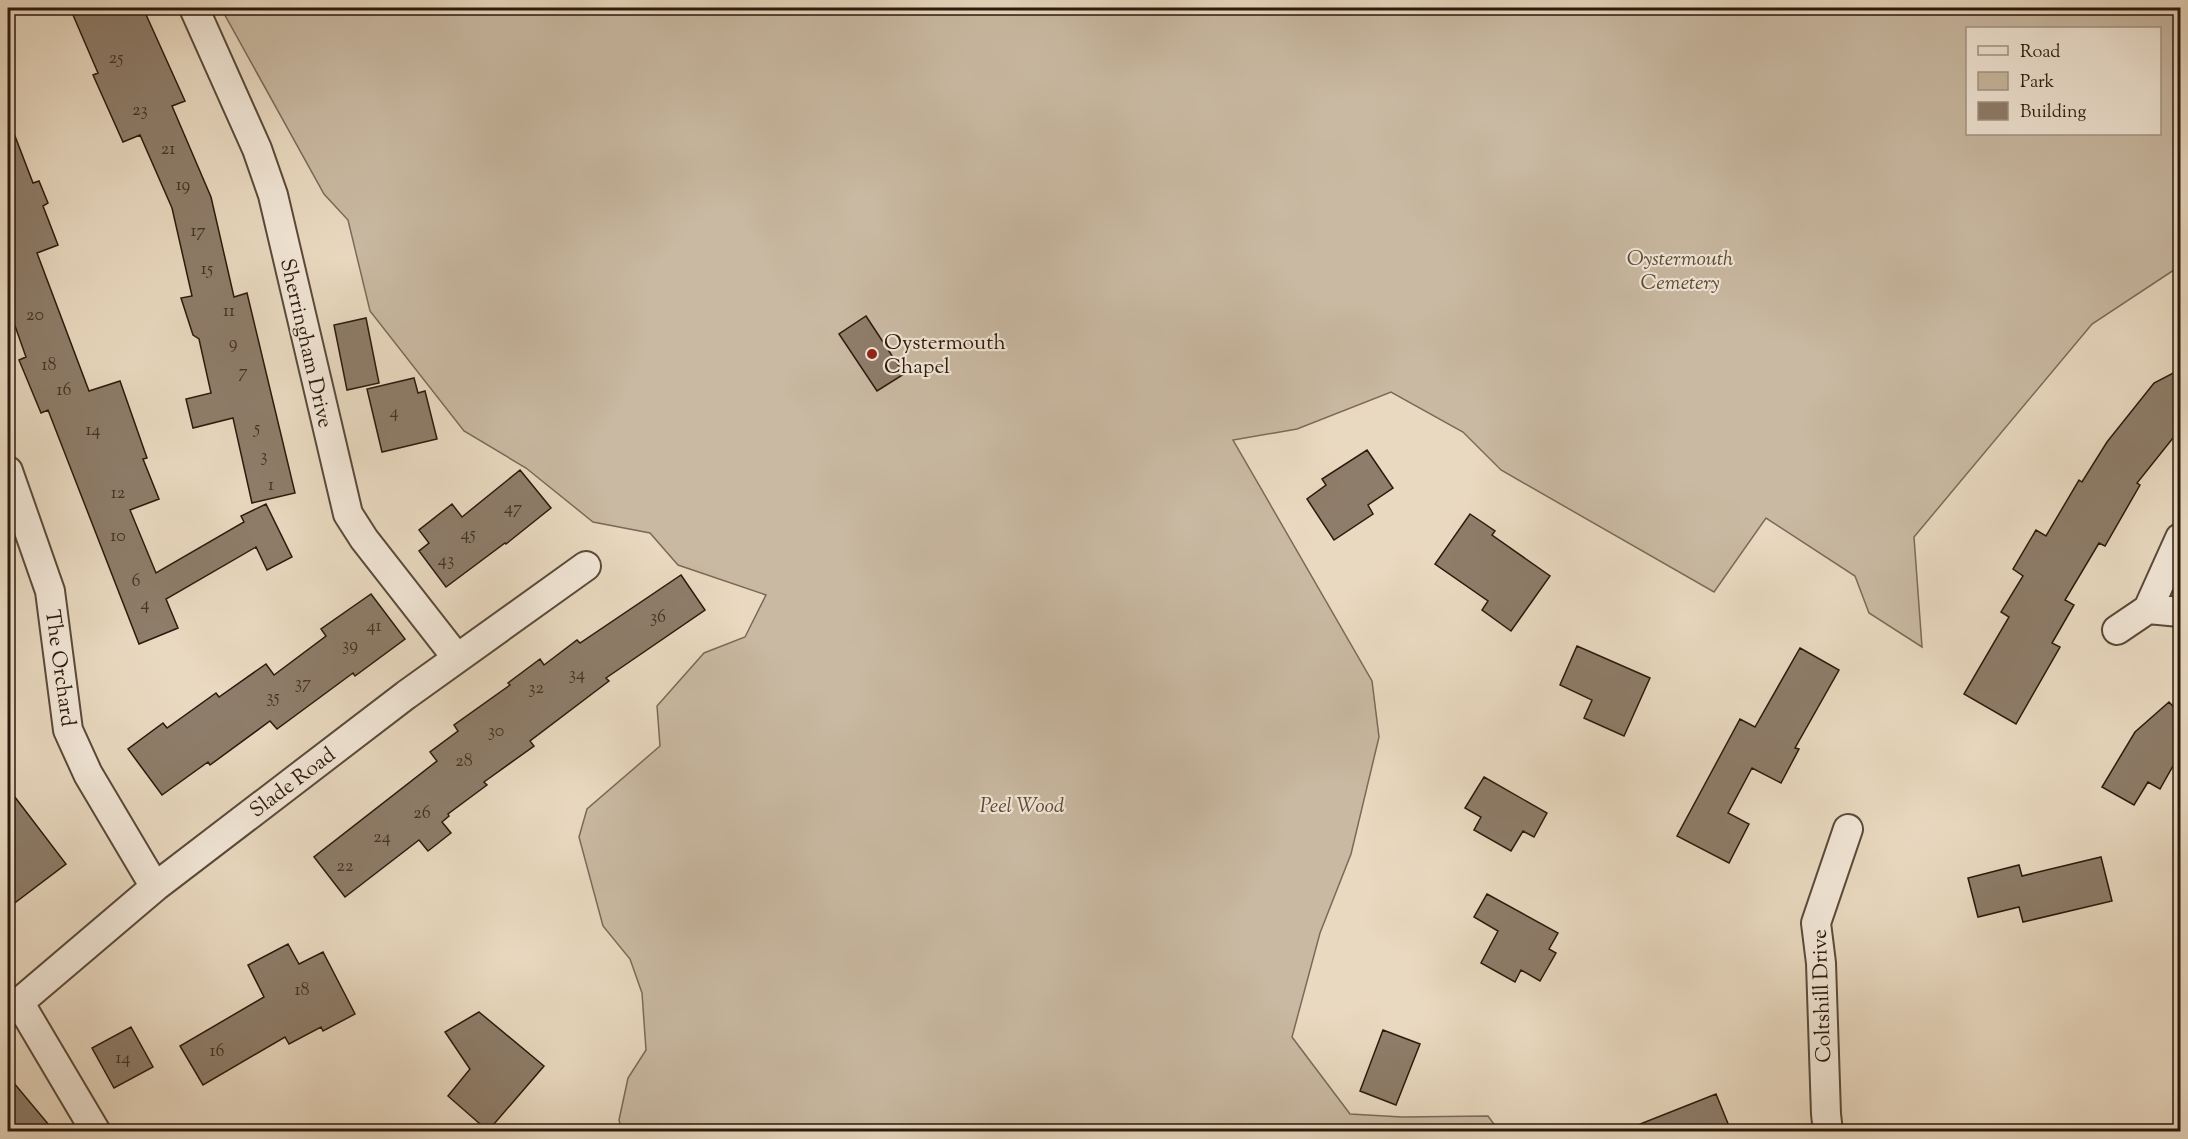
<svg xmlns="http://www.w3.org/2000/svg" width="2188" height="1139" font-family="'Sorts Mill Goudy',serif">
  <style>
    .green { fill: #c9b9a2; stroke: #7a6a58; stroke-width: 1.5; fill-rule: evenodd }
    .building { fill: #8e7d6a; stroke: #2b1a0d; stroke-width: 1.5 }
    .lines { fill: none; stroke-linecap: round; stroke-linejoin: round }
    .street-casing { stroke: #5a4a3a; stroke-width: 32 }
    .street { stroke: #f1e6d6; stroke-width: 28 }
    .poi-dot { fill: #8f2418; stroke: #f1e6d6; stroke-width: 2 }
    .labels { text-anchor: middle; stroke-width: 4.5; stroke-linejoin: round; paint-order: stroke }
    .number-label { font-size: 18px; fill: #443324 }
    .park-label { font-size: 21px; font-style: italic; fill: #5a4a3a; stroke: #f1e6d6 }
    .poi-label { font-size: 21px; fill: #2b1a0d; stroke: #f1e6d6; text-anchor: start }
    .street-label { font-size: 21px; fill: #2b1a0d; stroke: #f1e6d6 }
  </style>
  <rect width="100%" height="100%" fill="#e9d9c0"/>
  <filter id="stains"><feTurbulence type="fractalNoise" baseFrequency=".00333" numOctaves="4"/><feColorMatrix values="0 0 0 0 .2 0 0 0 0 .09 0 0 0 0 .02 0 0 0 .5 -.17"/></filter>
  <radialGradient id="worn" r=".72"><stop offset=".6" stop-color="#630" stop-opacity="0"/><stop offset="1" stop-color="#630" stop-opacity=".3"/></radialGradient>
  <path class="green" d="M 221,8 L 2180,8 L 2180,266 L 2092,324 L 1914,537 L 1922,647 L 1869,613 L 1855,576 L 1766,518 L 1714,592 L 1501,470 L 1463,432 L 1391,392 L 1297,429 L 1233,440 L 1372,681 L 1379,737 L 1351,854 L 1320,933 L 1292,1037 L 1350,1114 L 1402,1117 L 1488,1116 L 1499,1131 L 622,1131 L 619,1120 L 628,1078 L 646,1050 L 642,993 L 630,959 L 603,926 L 579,837 L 587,809 L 660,746 L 657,706 L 704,653 L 745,637 L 766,595 L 678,565 L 650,533 L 593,522 L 526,468 L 464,431 L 370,311 L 348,220 L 324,194 ZM 1968,28 L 2160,28 L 2160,134 L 1968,134 Z"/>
  <path class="building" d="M 70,8 L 143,8 L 185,101 L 172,106 L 211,197 L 234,297 L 247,293 L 295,493 L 252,503 L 233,418 L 193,428 L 186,399 L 211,393 L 199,339 L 193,335 L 181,298 L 192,296 L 172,208 L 140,135 L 123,142 L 93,75 L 98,73 Z
    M 8,123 L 10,123 L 33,183 L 39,181 L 48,203 L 43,206 L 58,245 L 37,253 L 89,391 L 120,381 L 147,458 L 143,459 L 159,499 L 130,510 L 156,573 L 244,522 L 241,516 L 266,504 L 292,557 L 267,570 L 256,547 L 166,599 L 178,628 L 139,644 L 48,410 L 41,413 L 19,360 L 26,357 L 8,306 Z
    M 866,316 L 904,374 L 877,391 L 839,334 Z
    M 366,318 L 379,383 L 347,390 L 334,325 Z
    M 2181,369 L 2181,428 L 2137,483 L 2140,485 L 2105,546 L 2099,543 L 2065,600 L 2074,605 L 2052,643 L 2060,647 L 2016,724 L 1964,694 L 2009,617 L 2001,612 L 2023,576 L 2013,569 L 2036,530 L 2046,536 L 2079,480 L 2082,482 L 2107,442 L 2154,383 Z
    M 414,378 L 418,393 L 425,391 L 437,439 L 382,452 L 367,389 Z
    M 1367,450 L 1393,488 L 1368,505 L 1373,514 L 1334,540 L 1307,499 L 1326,485 L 1322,479 Z
    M 520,470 L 551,508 L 506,544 L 505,543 L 446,587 L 419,551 L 429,543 L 419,530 L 452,504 L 462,517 Z
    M 1470,514 L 1495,531 L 1492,535 L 1550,576 L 1511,631 L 1482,610 L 1488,601 L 1435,564 Z
    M 681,575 L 705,610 L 606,678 L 609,681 L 530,741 L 534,746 L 484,782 L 487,785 L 448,814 L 449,816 L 442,822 L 451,833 L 428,851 L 419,840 L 345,897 L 314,857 L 437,761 L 430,752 L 458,731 L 454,725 L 510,685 L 508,683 L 540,659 L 544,665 L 577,640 L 580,643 Z
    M 371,594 L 405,639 L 355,676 L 353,673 L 277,729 L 270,721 L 210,765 L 208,762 L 162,795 L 128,749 L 163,723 L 167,728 L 216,693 L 219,697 L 266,664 L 274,675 L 326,636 L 321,629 Z
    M 1577,646 L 1650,678 L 1624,736 L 1584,718 L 1592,700 L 1560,685 Z
    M 1800,648 L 1839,670 L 1795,748 L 1799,749 L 1781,783 L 1752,768 L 1728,813 L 1749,824 L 1729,863 L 1677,836 L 1740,719 L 1755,727 Z
    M 2169,702 L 2181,715 L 2181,760 L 2173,766 L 2160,789 L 2148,782 L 2134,805 L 2102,787 L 2135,732 Z
    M 1484,777 L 1547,813 L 1534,837 L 1523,831 L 1511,851 L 1474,830 L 1481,817 L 1465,808 Z
    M 8,788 L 66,864 L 8,908 Z
    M 2101,857 L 2112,901 L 2023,922 L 2019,907 L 1978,917 L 1968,878 L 2019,865 L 2022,876 Z
    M 1487,894 L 1558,933 L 1549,949 L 1556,953 L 1540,981 L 1521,970 L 1515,982 L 1481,963 L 1498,931 L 1474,917 Z
    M 288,944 L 299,964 L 323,952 L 355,1014 L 323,1031 L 321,1027 L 289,1044 L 285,1037 L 203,1085 L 180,1046 L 264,997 L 248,965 Z
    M 479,1012 L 544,1066 L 488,1131 L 448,1096 L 470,1069 L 445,1032 Z
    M 131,1027 L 153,1067 L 114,1088 L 92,1048 Z
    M 1383,1030 L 1420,1044 L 1396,1105 L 1360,1091 Z
    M 8,1076 L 54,1131 L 8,1131 Z
    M 1716,1094 L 1731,1131 L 1625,1131 L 1625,1130 Z"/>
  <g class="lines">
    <defs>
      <path id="street" d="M 194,8 L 257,149 L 273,195 L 348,514 L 364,539 L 457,658
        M 8,471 L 50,591 L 68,730 L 88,774 L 155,887
        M 2148,609 L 2180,612
        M 2117,630 L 2148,609 L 2180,538
        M 19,1002 L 96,1132
        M 8,1012 L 155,887 L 406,695 L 586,566
        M 1828,1132 L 1826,1114 L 1821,963 L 1816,923 L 1848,829"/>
    </defs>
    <use href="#street" class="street-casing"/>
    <use href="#street" class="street"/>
  </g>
  <circle class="poi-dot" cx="872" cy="354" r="6"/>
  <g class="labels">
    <g class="number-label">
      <text x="116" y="63">25</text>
      <text x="140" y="115">23</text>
      <text x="168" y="154">21</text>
      <text x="183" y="190">19</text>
      <text x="198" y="236">17</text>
      <text x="207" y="274">15</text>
      <text x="229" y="316">11</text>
      <text x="35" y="320">20</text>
      <text x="233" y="348">9</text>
      <text x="49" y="370">18</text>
      <text x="243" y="377">7</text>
      <text x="64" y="395">16</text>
      <text x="394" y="417">4</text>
      <text x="257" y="433">5</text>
      <text x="93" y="435">14</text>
      <text x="264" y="461">3</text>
      <text x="271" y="490">1</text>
      <text x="118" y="498">12</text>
      <text x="513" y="513">47</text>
      <text x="468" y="539">45</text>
      <text x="118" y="541">10</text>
      <text x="446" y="565">43</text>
      <text x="136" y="586">6</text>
      <text x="145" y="609">4</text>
      <text x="658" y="622">36</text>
      <text x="374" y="631">41</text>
      <text x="350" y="650">39</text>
      <text x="577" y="679">34</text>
      <text x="303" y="688">37</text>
      <text x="536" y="693">32</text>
      <text x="273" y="702">35</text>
      <text x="496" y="736">30</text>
      <text x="464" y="766">28</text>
      <text x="422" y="818">26</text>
      <text x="382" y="842">24</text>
      <text x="345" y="871">22</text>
      <text x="302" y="995">18</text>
      <text x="217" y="1056">16</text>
      <text x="123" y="1063">14</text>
    </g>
    <g class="park-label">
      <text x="1680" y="265">Oystermouth<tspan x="1680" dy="24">Cemetery</tspan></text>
      <text x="1022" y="812">Peel Wood</text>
    </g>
    <g class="poi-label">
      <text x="884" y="349">Oystermouth<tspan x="884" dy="24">Chapel</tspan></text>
    </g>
    <g class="street-label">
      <text transform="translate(307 343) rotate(77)" y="7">Sherringham Drive</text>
      <text transform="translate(61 668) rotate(82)" y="7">The Orchard</text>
      <text transform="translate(292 782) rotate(-37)" y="7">Slade Road</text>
      <text transform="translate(1821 996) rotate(-92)" y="7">Coltshill Drive</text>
    </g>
  </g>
  <rect width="2188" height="1139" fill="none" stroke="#e9d9c0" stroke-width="30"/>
  <rect x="9" y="9" width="2170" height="1121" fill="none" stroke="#2b1a0d" stroke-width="3"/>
  <rect x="15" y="15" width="2158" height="1109" fill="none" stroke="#2b1a0d" stroke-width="1.5"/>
  <rect x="1966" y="27" width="195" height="108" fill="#f1e6d6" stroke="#a29486" stroke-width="1.5"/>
  <rect x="1978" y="46" width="30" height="9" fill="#f1e6d6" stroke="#a29486" stroke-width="1.5"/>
  <text x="2020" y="57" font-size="18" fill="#2b1a0d">Road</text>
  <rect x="1978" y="72" width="30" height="18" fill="#c9b9a2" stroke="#a29486" stroke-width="1.5"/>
  <text x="2020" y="87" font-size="18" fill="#2b1a0d">Park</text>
  <rect x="1978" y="102" width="30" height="18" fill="#8e7d6a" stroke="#a29486" stroke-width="1.5"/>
  <text x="2020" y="117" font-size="18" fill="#2b1a0d">Building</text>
  <rect width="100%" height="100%" filter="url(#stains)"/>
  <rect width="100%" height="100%" fill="url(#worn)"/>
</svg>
